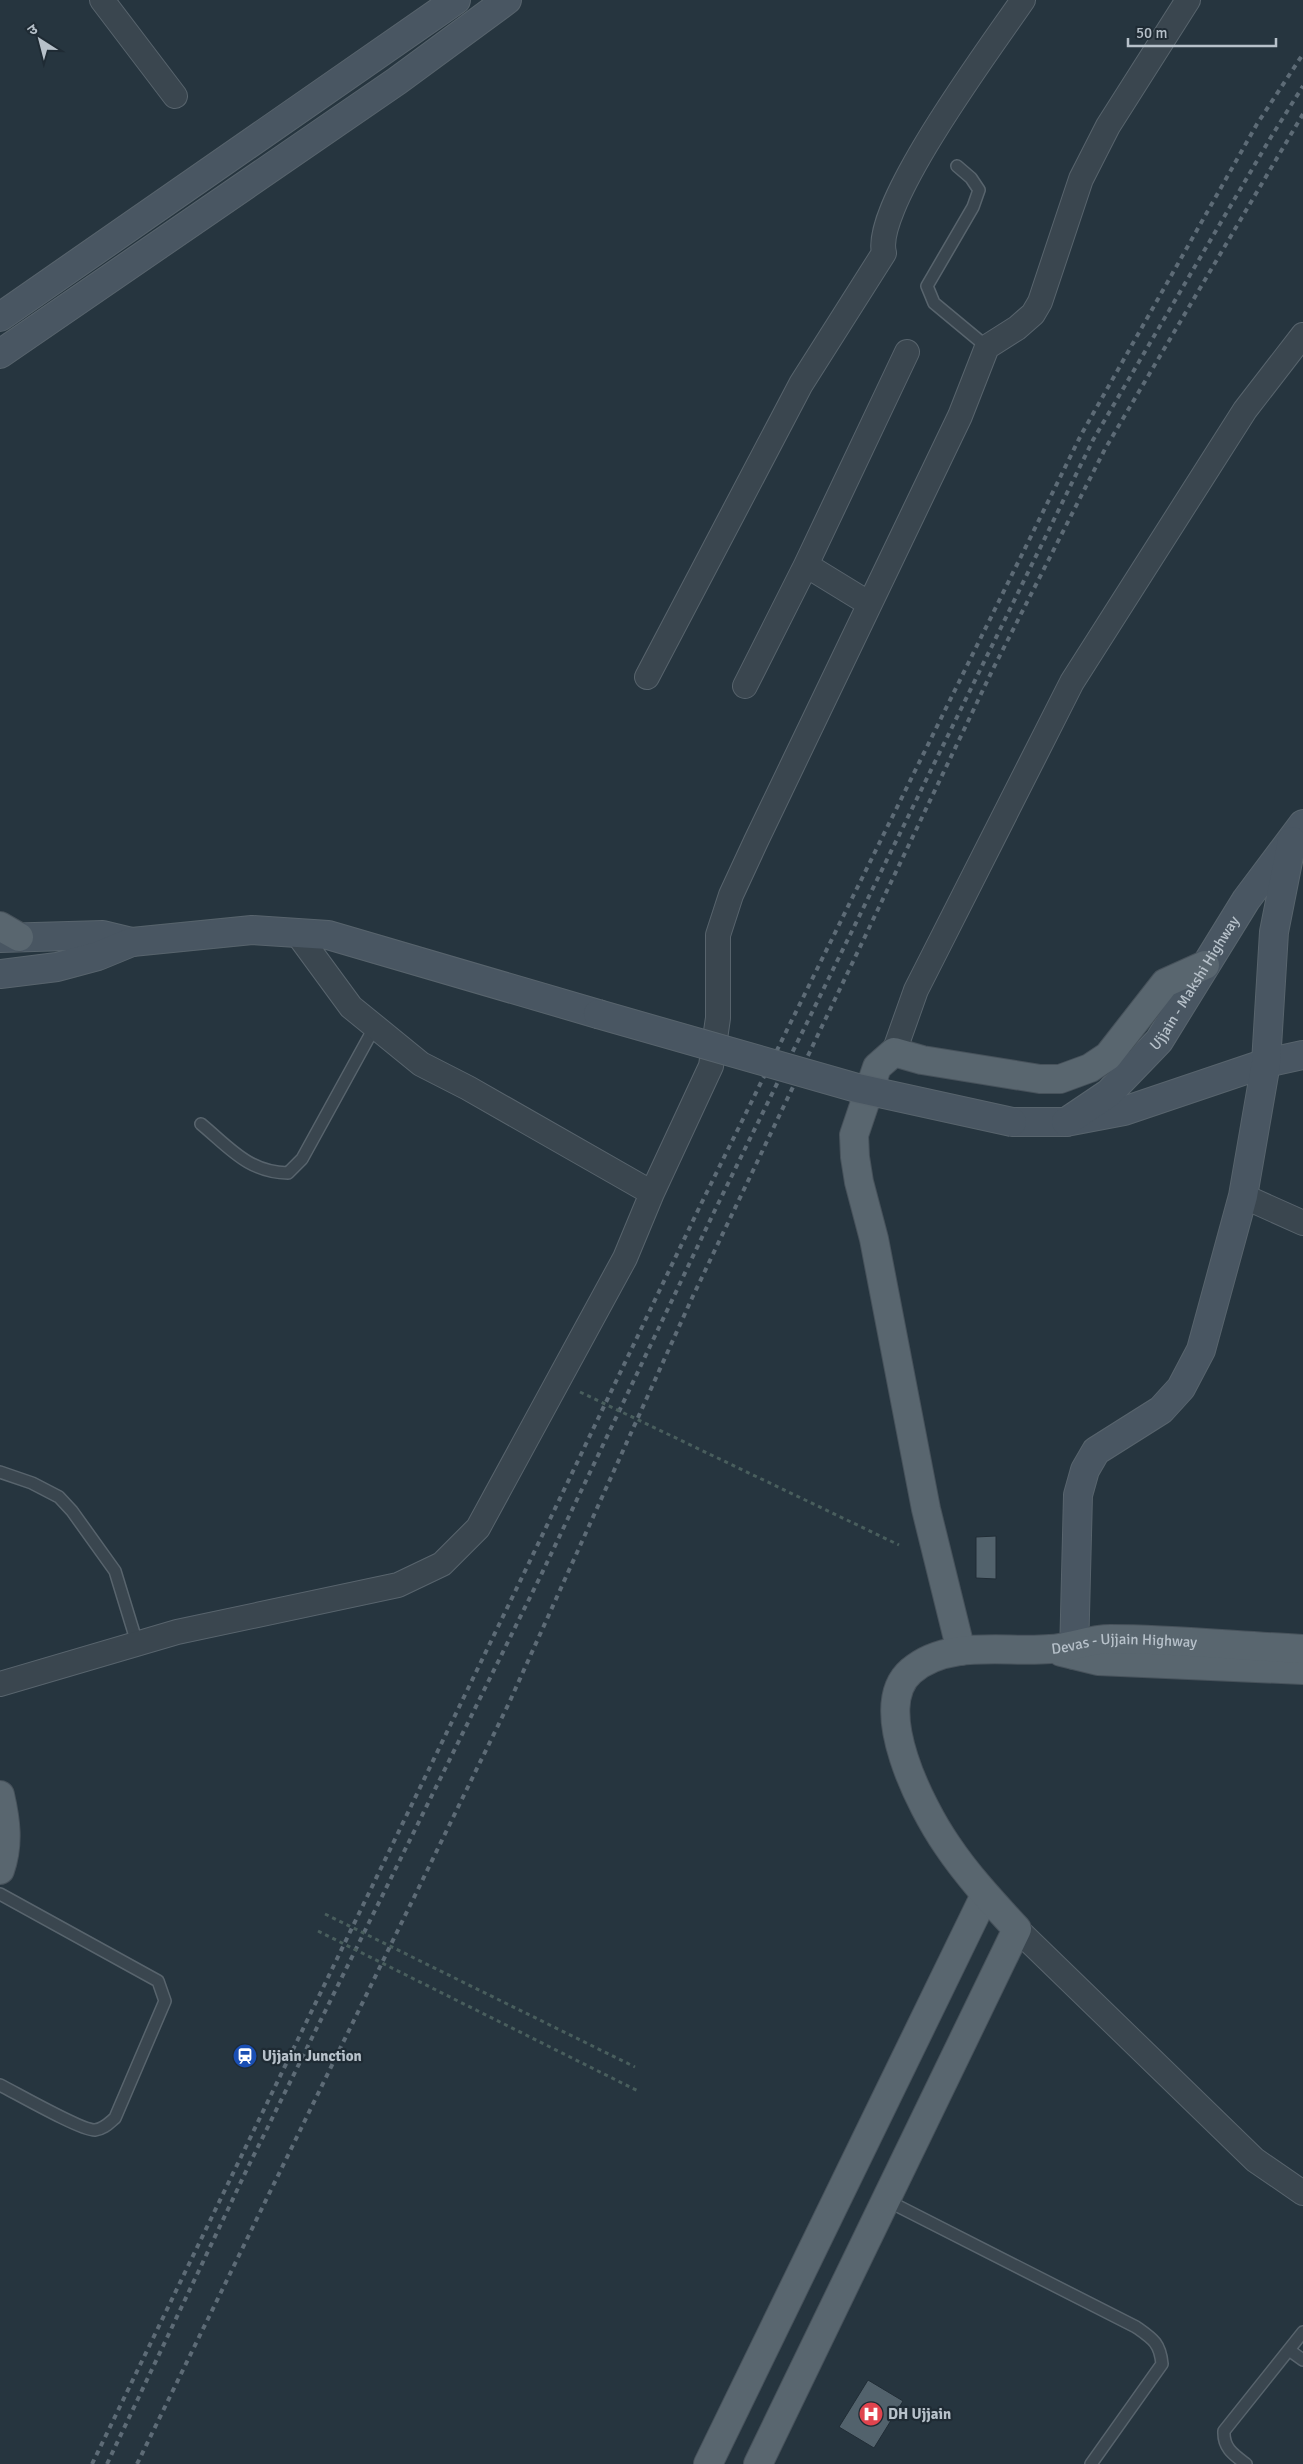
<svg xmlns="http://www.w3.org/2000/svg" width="1303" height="2464" font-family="Signika,'Noto Sans Devanagari',sans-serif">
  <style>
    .building { fill: #52626c; stroke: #212d36 }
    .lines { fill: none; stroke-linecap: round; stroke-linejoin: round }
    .lane-casing { stroke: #58646d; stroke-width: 14 }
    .street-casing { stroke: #58646d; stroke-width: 26 }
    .secondary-casing { stroke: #58646d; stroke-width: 30 }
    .primary-casing { stroke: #47525b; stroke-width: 30 }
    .lane { stroke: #3a464f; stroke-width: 11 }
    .street { stroke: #3a464f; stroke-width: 24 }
    .secondary { stroke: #495662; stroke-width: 28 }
    .primary { stroke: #59666f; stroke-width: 28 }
    .rail { stroke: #5d6b76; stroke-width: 4; stroke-dasharray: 5 5; stroke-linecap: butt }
    .secondary-bridge-casing { stroke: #58646d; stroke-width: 30; stroke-linecap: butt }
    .path-bridge { stroke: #495e5d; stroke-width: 3; stroke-dasharray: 4 4; stroke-linecap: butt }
    .secondary-bridge { stroke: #495662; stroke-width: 28 }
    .labels { text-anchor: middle; stroke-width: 4.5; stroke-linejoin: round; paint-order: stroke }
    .street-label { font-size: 15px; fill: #b7c1ca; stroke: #1f2b34 }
    .poi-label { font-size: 15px; font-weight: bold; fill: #b7c1ca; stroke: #1f2b34; text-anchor: start }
  </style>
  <rect width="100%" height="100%" fill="#26353f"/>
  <path class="building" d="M 996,1536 L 996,1579 L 976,1578 L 976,1537 Z
    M 868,2380 L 903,2401 L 874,2448 L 839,2427 Z"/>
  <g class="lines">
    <defs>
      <path id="lane" d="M 957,166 L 971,178 L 979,190 L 973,207 L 927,286 L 934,303 L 987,347
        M 201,1124 C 230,1148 248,1172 288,1173 L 302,1159 L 374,1028
        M 0,1472 L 32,1483 L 59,1497 L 72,1511 L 115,1571 L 137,1643
        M 0,1894 L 158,1981 L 165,2001 L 115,2118 C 109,2123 104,2129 95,2130 C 82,2131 16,2093 0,2085
        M 886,2200 L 1136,2327 C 1153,2339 1160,2343 1162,2364 L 1091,2464
        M 1289,2350 L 1303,2360
        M 1246,2464 C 1234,2455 1223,2448 1224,2431 L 1303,2332"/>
      <path id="street" d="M 102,0 L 175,96
        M 868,603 L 806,565 L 907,352
        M 647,677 L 801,384 L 884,253 C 872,206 993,44 1023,0
        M 745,686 L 806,565
        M 296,932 L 351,1007 L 421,1064 L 468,1088 L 652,1193
        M 894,1052 L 916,990 L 1072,682 L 1245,410 L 1303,335
        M 1243,1196 L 1303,1223
        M 0,1684 L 177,1632 L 398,1585 L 442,1564 L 478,1528 L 625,1258 L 652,1193 L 711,1066 L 718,1018 L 718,935 L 731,895 L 756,841 L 960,416 L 987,347 L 1017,328 L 1033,314 L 1040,302 L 1081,179 L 1108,126 L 1188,0
        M 1017,1929 L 1255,2160 L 1303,2193"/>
      <g id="secondary">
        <path d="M 0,317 L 456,0"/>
        <path d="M 0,354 L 397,81 L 507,0"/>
        <path d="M 0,938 L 103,935 L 132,942"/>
        <path d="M 0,974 L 57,967 L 98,956 L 132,942 L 252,930 L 328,935 L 598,1014"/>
        <path d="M 1012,1122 L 1066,1122 L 1124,1111 L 1266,1063 L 1303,1055"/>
        <path id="s1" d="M 1066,1122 L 1109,1093 L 1159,1041 L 1246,900 L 1303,824"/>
        <path d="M 1074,1655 L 1078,1495 L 1085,1470 L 1096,1451 L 1161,1410 L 1181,1388 L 1201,1350 L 1243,1196 L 1266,1063 L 1274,932 L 1292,841"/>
      </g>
      <g id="primary">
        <path d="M 0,926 L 19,937"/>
        <path d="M 961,1651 L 926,1509 L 874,1239 L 859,1182 L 855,1157 L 854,1135 L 877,1067 L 894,1052 L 922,1060 L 1040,1079 L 1060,1079 L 1090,1068 L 1108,1056 L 1165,983 L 1205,965"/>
        <path d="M 1061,1652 L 1098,1661 L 1303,1670"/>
        <path d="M 0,1795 C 6,1821 9,1844 0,1870"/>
        <path d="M 708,2464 L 985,1895"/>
        <path id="s2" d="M 758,2464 L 1017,1929 C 992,1902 967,1875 947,1845 C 922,1809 869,1707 911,1671 C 948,1639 1006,1653 1050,1649 C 1070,1648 1090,1639 1110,1639 C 1174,1639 1239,1646 1303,1649"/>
      </g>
    </defs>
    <use href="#lane" class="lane-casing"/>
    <use href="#street" class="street-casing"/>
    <use href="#secondary" class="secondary-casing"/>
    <use href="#primary" class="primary-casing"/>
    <use href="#lane" class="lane"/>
    <use href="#street" class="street"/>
    <use href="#secondary" class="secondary"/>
    <use href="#primary" class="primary"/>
    <path class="rail" d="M 92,2464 L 528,1565 L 700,1206 L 1081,435 L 1257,124 L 1303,54
      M 107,2464 L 249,2165 L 542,1573 L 714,1212 L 1093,440 L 1271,137 L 1303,86
      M 137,2464 L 509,1703 L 692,1298 L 993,669 L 1105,449 L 1303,114"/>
    <defs>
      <path id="secondary-bridge" d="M 598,1014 L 857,1088 L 1012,1122"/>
    </defs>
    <use href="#secondary-bridge" class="secondary-bridge-casing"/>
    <path class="path-bridge" d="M 580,1392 L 899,1545
      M 325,1914 L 635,2067
      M 318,1931 L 638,2091"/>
    <use href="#secondary-bridge" class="secondary-bridge"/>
  </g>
  <defs>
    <symbol id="station-disc" viewBox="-11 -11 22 22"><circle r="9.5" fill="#1a4fb4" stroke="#1f2b34"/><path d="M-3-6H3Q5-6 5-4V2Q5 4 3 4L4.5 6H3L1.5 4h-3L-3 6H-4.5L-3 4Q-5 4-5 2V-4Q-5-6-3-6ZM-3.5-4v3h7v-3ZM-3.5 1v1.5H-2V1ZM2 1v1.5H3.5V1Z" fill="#fff"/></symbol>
    <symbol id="hospital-disc" viewBox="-11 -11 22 22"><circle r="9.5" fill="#e0444e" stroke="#1f2b34"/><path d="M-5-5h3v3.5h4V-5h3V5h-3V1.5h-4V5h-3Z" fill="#fff"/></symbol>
  </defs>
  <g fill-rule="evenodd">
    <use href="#station-disc" x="231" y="2042" width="28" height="28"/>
    <use href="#hospital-disc" x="857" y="2400" width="28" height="28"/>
  </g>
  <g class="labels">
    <g class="street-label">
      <text dy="5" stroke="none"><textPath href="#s1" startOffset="192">Ujjain - Makshi Highway</textPath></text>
      <text dy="5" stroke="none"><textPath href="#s2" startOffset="1112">Devas - Ujjain Highway</textPath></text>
    </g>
    <g class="poi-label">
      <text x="262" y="2061">Ujjain Junction</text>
      <text x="888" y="2419">DH Ujjain</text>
    </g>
  </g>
  <g transform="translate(40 40) rotate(324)" stroke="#1f2b34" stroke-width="4" paint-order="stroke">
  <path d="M0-4L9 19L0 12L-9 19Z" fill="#b7c1ca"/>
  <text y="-8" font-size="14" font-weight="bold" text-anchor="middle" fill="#b7c1ca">उ</text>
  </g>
  <path d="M1128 38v8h148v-8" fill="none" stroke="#b7c1ca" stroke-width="2.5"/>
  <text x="1136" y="38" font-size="15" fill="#b7c1ca" stroke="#1f2b34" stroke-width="4" paint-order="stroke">50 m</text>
</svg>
